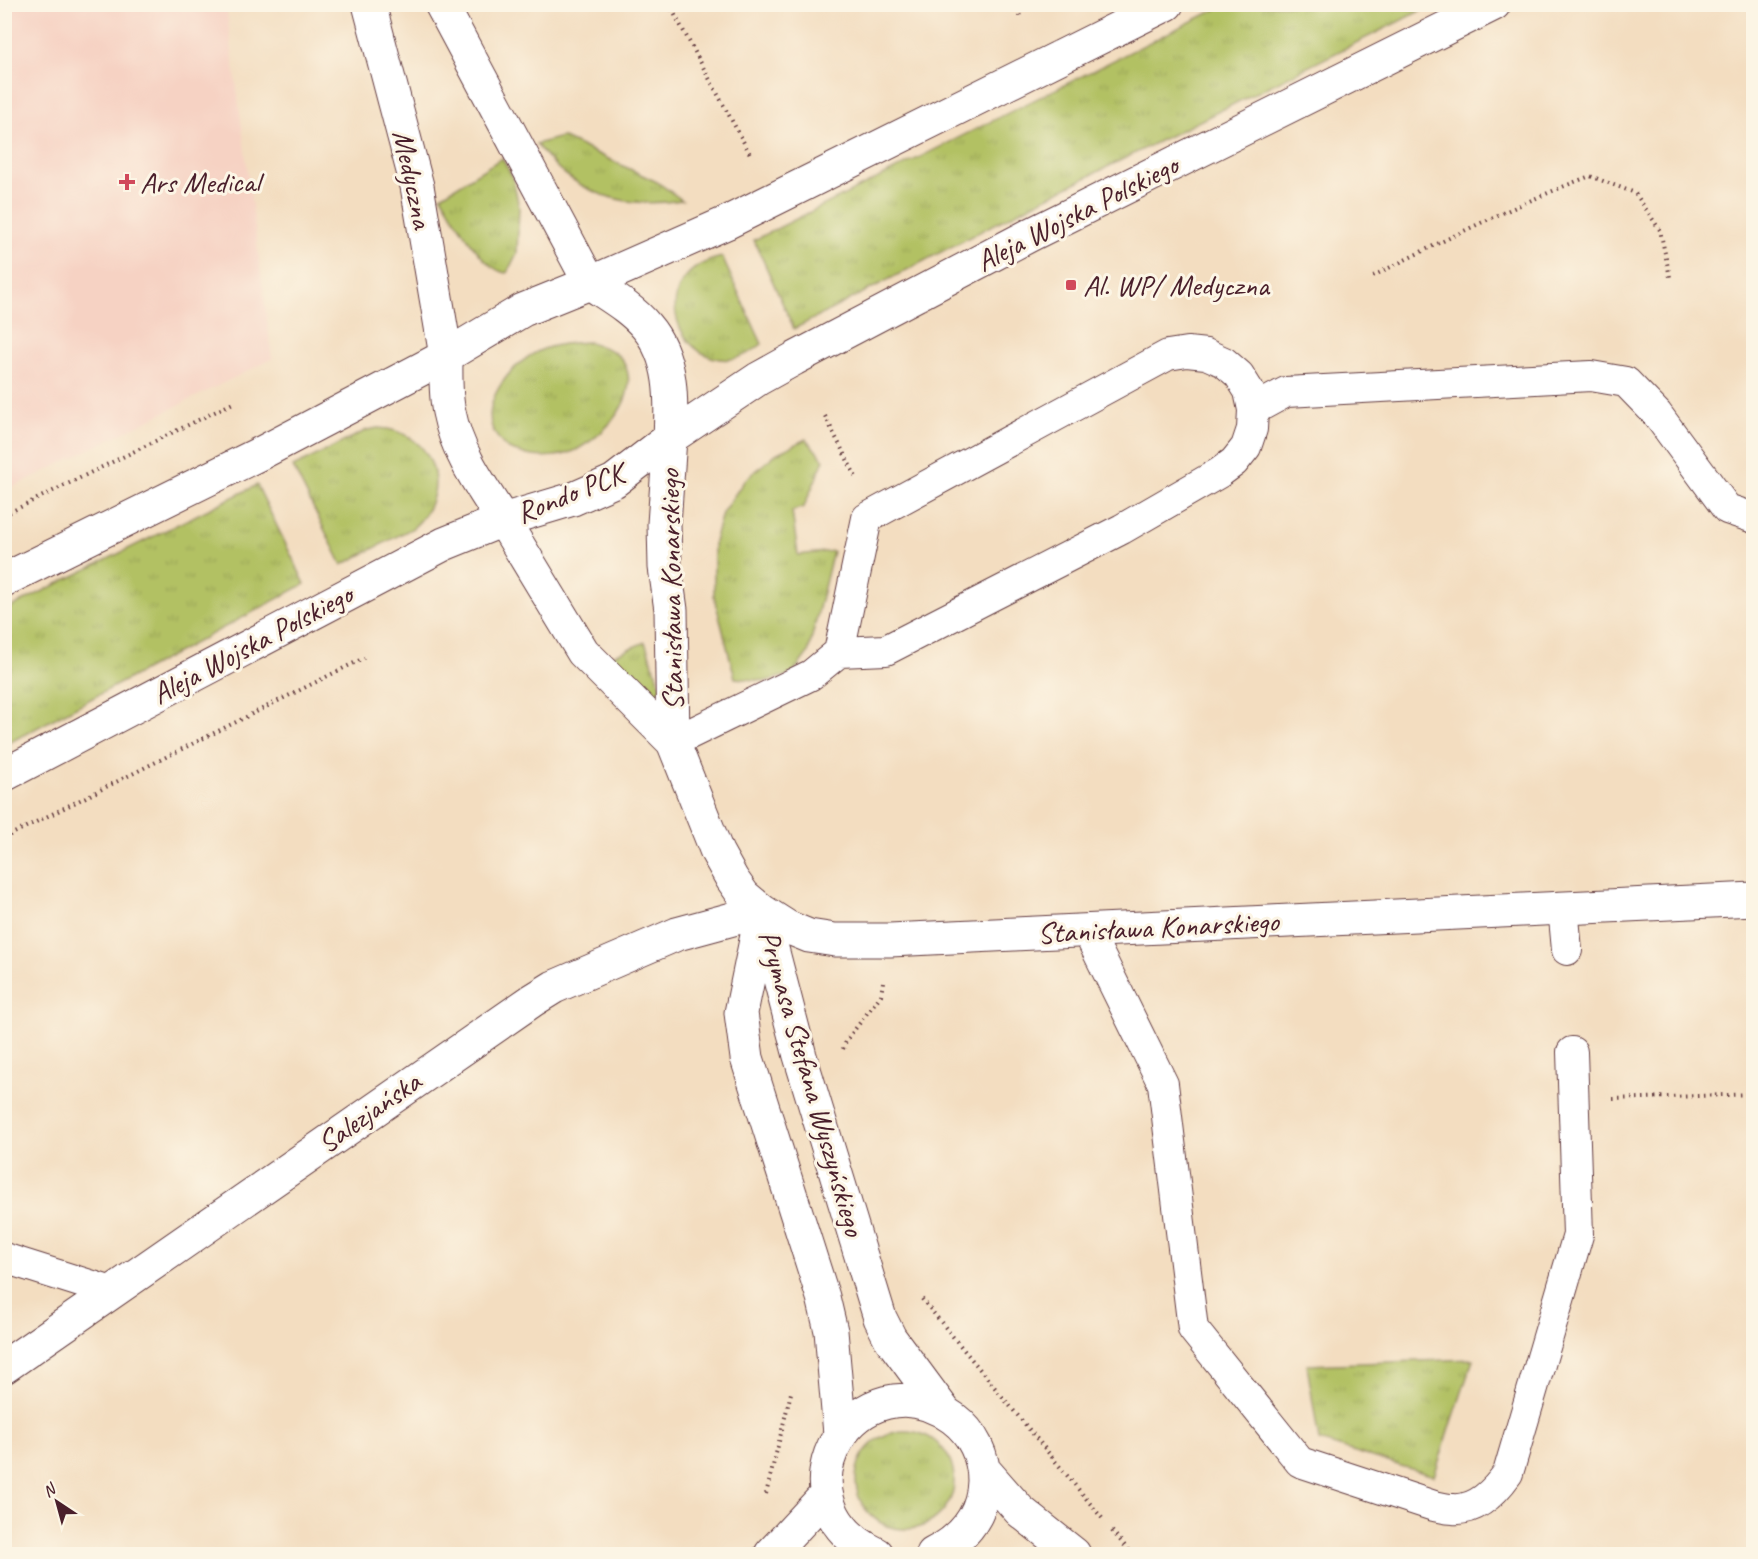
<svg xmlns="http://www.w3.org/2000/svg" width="1758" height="1559" font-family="Caveat,sans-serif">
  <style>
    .built { fill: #f6d2c3 }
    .grass { fill: url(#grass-tufts); stroke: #7e7048; stroke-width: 1.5 }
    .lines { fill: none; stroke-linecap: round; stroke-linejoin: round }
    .service-casing { stroke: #633c41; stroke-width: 32 }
    .minor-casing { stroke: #633c41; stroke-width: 35 }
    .secondary-casing { stroke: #633c41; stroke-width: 35 }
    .path { stroke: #633c41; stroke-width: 4; stroke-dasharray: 1.5 4.5; stroke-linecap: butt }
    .service { stroke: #fff; stroke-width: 30 }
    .minor { stroke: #fff; stroke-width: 33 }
    .secondary { stroke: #fff; stroke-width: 33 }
    .poi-dot { fill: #d1495b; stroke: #fcf5e5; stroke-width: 2 }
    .labels { text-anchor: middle; stroke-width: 6; stroke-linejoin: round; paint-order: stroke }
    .street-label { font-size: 30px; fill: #4a1f2b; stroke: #fcf5e5 }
    .poi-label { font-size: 30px; fill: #4a1f2b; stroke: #fcf5e5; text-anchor: start }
  </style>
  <defs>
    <pattern id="grass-tufts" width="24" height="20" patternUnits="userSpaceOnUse" patternTransform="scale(1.5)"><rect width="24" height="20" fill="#b2c164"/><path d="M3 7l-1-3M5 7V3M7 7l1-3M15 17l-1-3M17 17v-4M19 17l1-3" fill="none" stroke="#9ba557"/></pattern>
  </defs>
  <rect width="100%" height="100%" fill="#fcf5e5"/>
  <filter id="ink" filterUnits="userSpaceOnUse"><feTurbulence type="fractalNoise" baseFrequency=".0167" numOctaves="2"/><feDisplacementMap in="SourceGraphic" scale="12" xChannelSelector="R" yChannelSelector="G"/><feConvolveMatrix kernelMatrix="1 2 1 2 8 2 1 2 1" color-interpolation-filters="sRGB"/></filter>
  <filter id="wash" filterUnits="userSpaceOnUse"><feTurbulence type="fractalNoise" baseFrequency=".008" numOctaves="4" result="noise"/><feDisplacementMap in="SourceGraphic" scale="24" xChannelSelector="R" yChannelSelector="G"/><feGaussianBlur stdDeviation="1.35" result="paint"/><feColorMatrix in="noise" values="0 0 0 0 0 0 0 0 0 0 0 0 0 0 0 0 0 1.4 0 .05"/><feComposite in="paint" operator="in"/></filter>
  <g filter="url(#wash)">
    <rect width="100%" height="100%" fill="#f3ddc0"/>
    <path class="built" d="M 5,4 L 226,5 L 272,359 L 5,491 Z"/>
    <path class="grass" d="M 1224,5 L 1432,5 L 1035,203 L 794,329 L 754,240 Z
      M 562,137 L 657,182 L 682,200 C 622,210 572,192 536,144 Z
      M 502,158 L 513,178 L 519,207 L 517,253 L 507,273 C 483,272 453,215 441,196 Z
      M 722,257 L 762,344 C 694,402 628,278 722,257 Z
      M 588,342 C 600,346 616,350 623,361 C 643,396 605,434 578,449 C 564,457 539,459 524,454 C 519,452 512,451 507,448 C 503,446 501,441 498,438 C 474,408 510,364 539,351 C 554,344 571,343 588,342 Z
      M 378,428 C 433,430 455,491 413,528 L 342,565 L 293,467 L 367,430 Z
      M 806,439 L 824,460 L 804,507 L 792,511 L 798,555 L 833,551 L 808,653 L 792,674 L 766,681 L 735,678 L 714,596 L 714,542 L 722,513 L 745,480 L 776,454 Z
      M 257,485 L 305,584 L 5,745 L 5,610 Z
      M 645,642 L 663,693 L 661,711 L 609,657 Z
      M 1473,1359 L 1434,1476 L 1319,1441 L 1307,1365 Z
      M856 1480a49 49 0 1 1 98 0a49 49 0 1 1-98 0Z"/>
  </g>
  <g filter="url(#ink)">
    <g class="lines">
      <defs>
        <path id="service" d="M 1253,410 L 1286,392 L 1591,376 L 1626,382 L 1657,414 L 1727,509 L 1754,518
          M 673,742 L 811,675 L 839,652 L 886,650 L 1122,529 L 1219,473 L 1234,462 L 1246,447 L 1252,429 L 1253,410 L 1249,391 L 1239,375 L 1224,362 L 1206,354 L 1187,352 L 1168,355 L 867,518 L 839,652
          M 1563,907 L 1567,950
          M 1087,930 L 1163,1084 L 1193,1329 L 1300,1462 L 1434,1506 C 1440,1507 1447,1509 1453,1509 C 1477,1511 1496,1490 1508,1473 L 1578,1235 L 1572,1052
          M 4,1258 L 112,1292"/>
        <path id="minor" d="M 369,4 L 417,186 L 446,356
          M 441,4 L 590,283
          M 670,438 L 664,524 L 665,567 L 671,610 L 673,742 L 717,852 L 732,879 L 744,896 L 762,911 L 787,927 L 809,936 L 835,940 L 890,940 L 1754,899
          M 503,520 L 583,652 L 673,742
          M 762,911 L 741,1013 L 747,1058 L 823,1297 L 831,1331 L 840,1434
          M 764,918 L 800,1056 L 880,1318 L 890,1338 L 944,1411
          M 4,1367 L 533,1000 L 554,987 L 677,934 L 762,911
          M 984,1470 L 1020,1511 L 1074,1554
          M 771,1554 L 826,1495
          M 877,1554 C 763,1500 860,1349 953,1418 C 973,1433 984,1456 984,1481 C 983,1516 963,1539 933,1554"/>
        <path id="secondary" d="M 590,283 C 609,296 631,308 646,326 C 673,357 672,400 670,438
          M 446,356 C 446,374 445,395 449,412 C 457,453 481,486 503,520
          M 4,580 L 263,452 L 446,356 L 523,310 L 590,283 L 726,223 L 1167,4
          M 4,775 L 444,544 L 503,520 L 573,499 L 614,481 L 670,438 L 758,379 L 794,359 L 1030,235 L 1494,4"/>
      </defs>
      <use href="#service" class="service-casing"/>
      <use href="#minor" class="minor-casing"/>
      <use href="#secondary" class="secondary-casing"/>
      <path class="path" d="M 669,4 L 750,154
        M 1014,4 L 1020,16
        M 1373,276 C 1444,240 1515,205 1590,176 L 1635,193 L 1660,230 L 1670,277
        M 825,416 L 856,477
        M 4,515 L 235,402
        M 4,838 L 364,658
        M 843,1049 L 846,1041 L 881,995 L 883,982
        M 1613,1099 L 1754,1094
        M 922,1299 L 1102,1518
        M 766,1494 L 791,1393
        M 1112,1531 L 1132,1554"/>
      <use href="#service" class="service"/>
      <use href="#minor" class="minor"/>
      <use href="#secondary" class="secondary"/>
    </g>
  </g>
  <g class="poi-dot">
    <path d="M124 173h6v6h6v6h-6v6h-6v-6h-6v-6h6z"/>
    <rect x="1065" y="279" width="12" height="12" rx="3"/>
  </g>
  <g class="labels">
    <g class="street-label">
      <text transform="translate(413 179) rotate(78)" y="10">Medyczna</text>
      <text transform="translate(1077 213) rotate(-27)" y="10">Aleja Wojska Polskiego</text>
      <text transform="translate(570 493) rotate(-22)" y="10">Rondo PCK</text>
      <text transform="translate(671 590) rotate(-91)" y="10">Stanisława Konarskiego</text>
      <text transform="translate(252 644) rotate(-28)" y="10">Aleja Wojska Polskiego</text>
      <text transform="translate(1158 927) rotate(-3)" y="10">Stanisława Konarskiego</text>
      <text transform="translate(812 1083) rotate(74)" y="10">Prymasa Stefana Wyszyńskiego</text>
      <text transform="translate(369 1112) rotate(-35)" y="10">Salezjańska</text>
    </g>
    <g class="poi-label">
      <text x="140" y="192">Ars Medical</text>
      <text x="1083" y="295">Al. WP/ Medyczna</text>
    </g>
  </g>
  <rect width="1758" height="1559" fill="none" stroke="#fcf5e5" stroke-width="24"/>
  <g transform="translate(57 1502) rotate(324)" stroke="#fcf5e5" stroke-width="4.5" paint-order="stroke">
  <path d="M0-4.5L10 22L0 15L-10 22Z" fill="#4a1f2b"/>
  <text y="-9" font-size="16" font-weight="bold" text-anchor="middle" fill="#4a1f2b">N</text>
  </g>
</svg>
